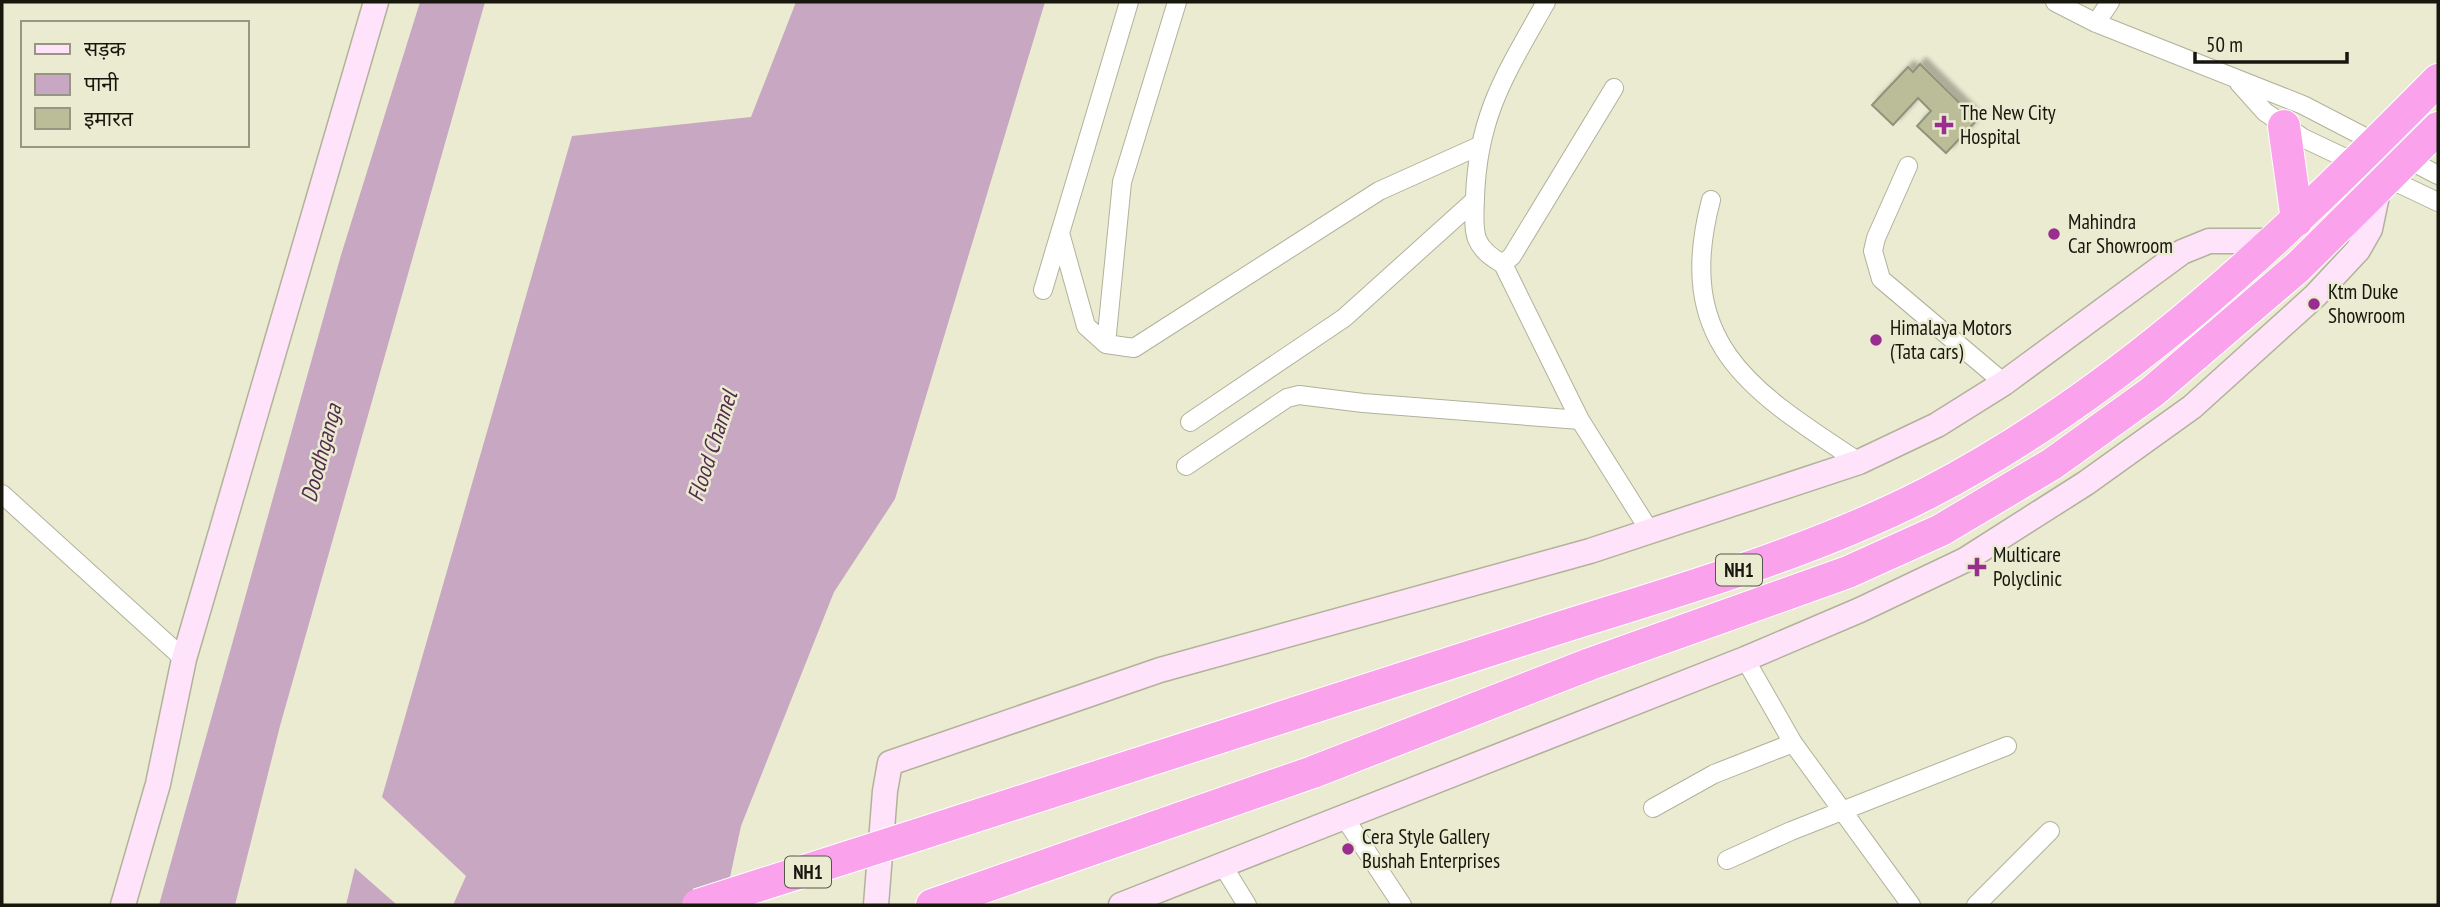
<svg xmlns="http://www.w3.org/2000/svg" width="2440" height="907" font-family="'PT Sans Narrow','Noto Sans Devanagari',sans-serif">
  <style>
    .water { fill: #c7a7c1 }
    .building { fill: #babd98; stroke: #91927a; stroke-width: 2; filter: url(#shadow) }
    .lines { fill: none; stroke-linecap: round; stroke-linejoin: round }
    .street-casing { stroke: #b1b29a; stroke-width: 20 }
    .secondary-casing { stroke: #b1b29a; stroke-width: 27 }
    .highway-casing { stroke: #fff; stroke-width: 34 }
    .street { stroke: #fff; stroke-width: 18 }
    .secondary { stroke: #fee3fa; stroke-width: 24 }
    .highway { stroke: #fba2ed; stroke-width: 32 }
    .highway-bridge-casing { stroke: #fff; stroke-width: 34; stroke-linecap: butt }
    .highway-bridge { stroke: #fba2ed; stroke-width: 32 }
    .poi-dot { fill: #9a2e8e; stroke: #eaebd1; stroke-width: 2.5 }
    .labels { text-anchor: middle; stroke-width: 5; stroke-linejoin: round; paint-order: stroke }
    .shield { fill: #eaebd1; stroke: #565748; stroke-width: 2 }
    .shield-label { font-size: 19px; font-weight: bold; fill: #17170e }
    .poi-label { font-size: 21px; fill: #17170e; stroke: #eaebd1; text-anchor: start }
    .water-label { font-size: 23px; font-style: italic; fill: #542a4e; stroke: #eaebd1 }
  </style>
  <defs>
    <filter id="shadow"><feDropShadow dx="6" dy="-6" stdDeviation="2" flood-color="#0004"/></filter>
  </defs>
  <rect width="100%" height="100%" fill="#eaebd1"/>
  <path class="water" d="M 420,2 L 485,2 L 280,726 L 235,905 L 159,905 L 341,255 Z
    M 796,2 L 1045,2 L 895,499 L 834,592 L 741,826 L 724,905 L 453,905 L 466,876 L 382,797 L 572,136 L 751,117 Z
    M 355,868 L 397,905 L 346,905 Z"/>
  <path class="building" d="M 1920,64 L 1977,120 L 1946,153 L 1917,126 L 1931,111 L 1918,98 L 1893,125 L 1872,105 L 1908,67 L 1913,72 Z"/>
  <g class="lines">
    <defs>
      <path id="street" d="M 1546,2 C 1507,72 1478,113 1475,197 C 1474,231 1470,246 1503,264 L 1512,256 L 1614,88
        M 2055,2 L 2096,23 L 2303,105 L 2438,175
        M 2096,23 L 2110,2
        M 2239,83 L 2265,112 L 2303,138 L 2438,202
        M 1908,166 L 1876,238 L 1873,251 L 1881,279 L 2004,383
        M 1711,200 C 1673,344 1751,391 1859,462
        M 1060,233 L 1086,326 L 1106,344 L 1134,348 L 1379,191 L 1479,146
        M 1503,264 L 1580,420 L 1651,533
        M 1043,290 L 1129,2
        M 1106,344 L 1122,182 L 1177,2
        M 1190,422 L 1344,318 L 1475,200
        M 1186,466 L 1287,398 L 1299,395 L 1363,403 L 1580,420
        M 2,494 L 184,659
        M 1745,659 L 1793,743 L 1911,905
        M 1653,808 L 1714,774 L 1793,743
        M 1344,817 L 1402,905
        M 1727,860 L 1791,831 L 2007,746
        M 1223,866 L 1247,905
        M 1976,905 L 2050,831"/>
      <path id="secondary" d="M 123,905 L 158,784 L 184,659 L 376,2
        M 876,905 L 885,791 L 890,763 L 1160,670 L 1590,551 L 1859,462 L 1937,425 L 2004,383 L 2182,252 L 2209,241 L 2276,241
        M 1121,905 L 1745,659 L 1860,610 L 1965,560 L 2086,483 L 2192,407 L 2315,296 L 2358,250 L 2370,229 L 2379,186"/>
      <path id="highway" d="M 2284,126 L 2297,220
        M 917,835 C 1123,768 1330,702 1537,635 C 1668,593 1805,556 1928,493 C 2125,391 2284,236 2438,80
        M 932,905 L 1313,772 L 1590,664 L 1848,572 L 1941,530 L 2052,464 L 2152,392 L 2298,267 L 2438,128"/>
    </defs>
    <use href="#street" class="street-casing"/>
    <use href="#secondary" class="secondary-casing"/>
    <use href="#highway" class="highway-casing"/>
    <use href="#street" class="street"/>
    <use href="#secondary" class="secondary"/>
    <use href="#highway" class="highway"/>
    <defs>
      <path id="highway-bridge" d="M 698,905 L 917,835"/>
    </defs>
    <use href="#highway-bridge" class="highway-bridge-casing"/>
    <use href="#highway-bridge" class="highway-bridge"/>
  </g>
  <g class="poi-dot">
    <path d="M1940.5 114.5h7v7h7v7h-7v7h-7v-7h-7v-7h7z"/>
    <circle cx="2054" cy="234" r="7"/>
    <circle cx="2314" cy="304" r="7"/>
    <circle cx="1876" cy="340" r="7"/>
    <path d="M1973.5 556.5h7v7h7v7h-7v7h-7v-7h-7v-7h7z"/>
    <circle cx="1348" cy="849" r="7"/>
  </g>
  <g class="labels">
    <g class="shield">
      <rect x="1716" y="554.5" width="46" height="31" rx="5"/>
      <rect x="785" y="856.5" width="46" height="31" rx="5"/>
    </g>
    <g class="shield-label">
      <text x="1739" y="577">NH1</text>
      <text x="808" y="879">NH1</text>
    </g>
    <g class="poi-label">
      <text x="1960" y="120">The New City<tspan x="1960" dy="24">Hospital</tspan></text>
      <text x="2068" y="229">Mahindra<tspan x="2068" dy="24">Car Showroom</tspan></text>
      <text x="2328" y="299">Ktm Duke<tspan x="2328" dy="24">Showroom</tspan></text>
      <text x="1890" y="335">Himalaya Motors<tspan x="1890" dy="24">(Tata cars)</tspan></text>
      <text x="1993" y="562">Multicare<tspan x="1993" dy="24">Polyclinic</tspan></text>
      <text x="1362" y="844">Cera Style Gallery<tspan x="1362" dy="24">Bushah Enterprises</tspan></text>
    </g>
    <g class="water-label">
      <text transform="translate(712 446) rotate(-72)" y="8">Flood Channel</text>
      <text transform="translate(321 453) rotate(-75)" y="8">Doodhganga</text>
    </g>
  </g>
  <rect width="2440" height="907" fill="none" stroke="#17170e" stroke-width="7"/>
  <rect x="21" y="21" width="228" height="126" fill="#eaebd1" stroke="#969683" stroke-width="2"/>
  <rect x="35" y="44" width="35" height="10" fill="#fee3fa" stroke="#969683" stroke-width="2"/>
  <text x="84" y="56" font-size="21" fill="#17170e">सड़क</text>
  <rect x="35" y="74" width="35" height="21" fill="#c7a7c1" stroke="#969683" stroke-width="2"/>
  <text x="84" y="91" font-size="21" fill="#17170e">पानी</text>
  <rect x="35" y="108" width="35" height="21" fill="#babd98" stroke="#969683" stroke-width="2"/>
  <text x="84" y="126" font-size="21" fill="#17170e">इमारत</text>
  <path d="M2195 52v10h152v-10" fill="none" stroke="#17170e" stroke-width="3.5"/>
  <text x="2206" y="52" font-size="21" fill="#17170e" stroke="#eaebd1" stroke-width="5" paint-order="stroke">50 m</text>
</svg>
